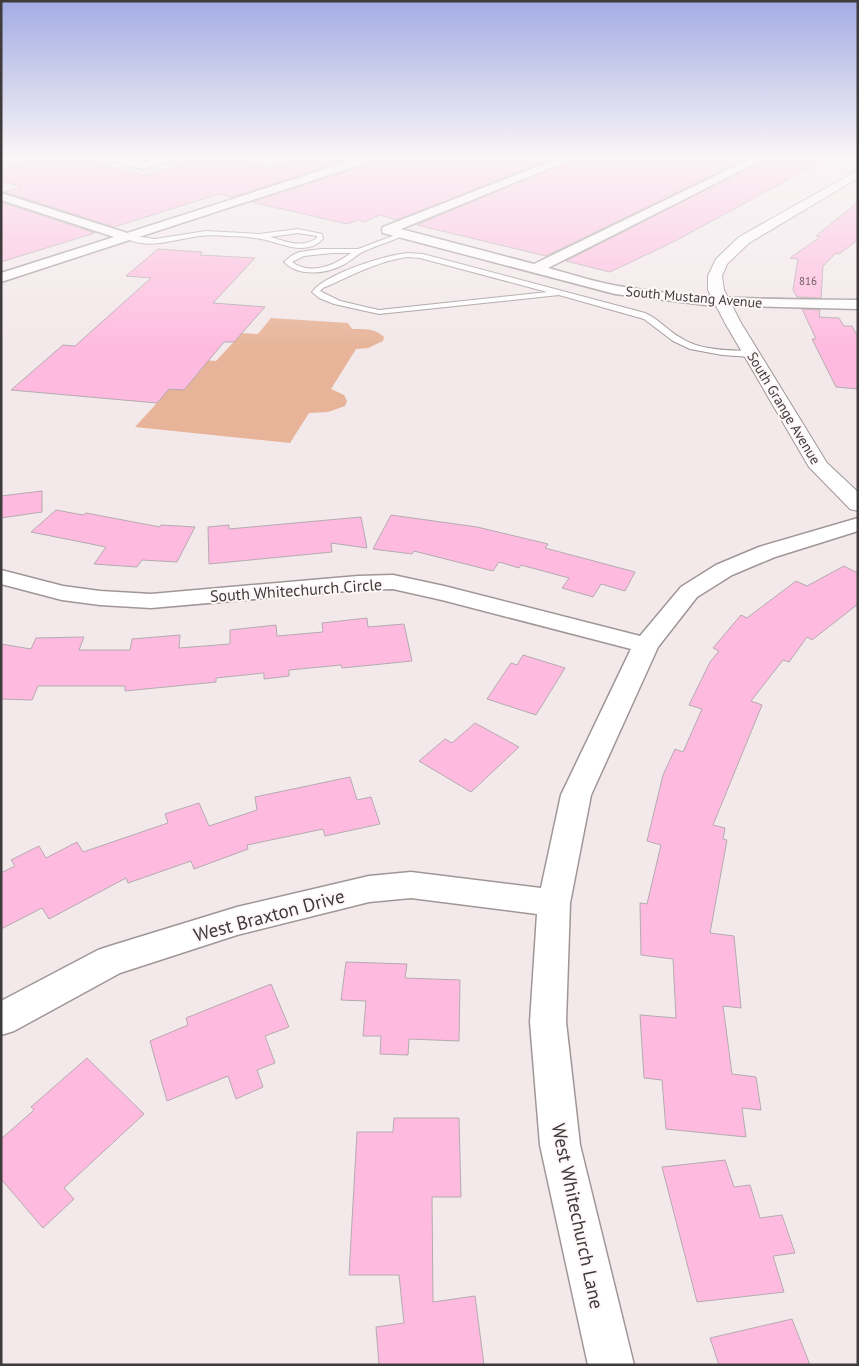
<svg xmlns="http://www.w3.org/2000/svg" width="859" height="1366" font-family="'PT Sans',sans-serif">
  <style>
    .green { fill: #e7b499 }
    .building { fill: #ffbbdf; stroke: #b4abb0 }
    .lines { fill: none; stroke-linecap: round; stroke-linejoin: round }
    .lane-casing { stroke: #a09697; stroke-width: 2 }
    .street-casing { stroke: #a09697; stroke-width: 3 }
    .secondary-casing { stroke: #a09697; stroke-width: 2 }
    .lane { fill: #fff; fill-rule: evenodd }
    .street { fill: #fff; fill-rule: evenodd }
    .secondary { fill: #fff; fill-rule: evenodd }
    .labels { text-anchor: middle; stroke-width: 4; stroke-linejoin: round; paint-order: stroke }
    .far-number-label { font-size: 11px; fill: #6f5b65 }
    .far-street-label { font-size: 14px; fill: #3f3b3c; stroke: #fff6f7 }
    .street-label { font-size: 16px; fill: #3f3b3c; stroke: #fff6f7 }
    .near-street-label { font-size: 19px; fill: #3f3b3c; stroke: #fff6f7 }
  </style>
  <rect width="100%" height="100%" fill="#f3e8ea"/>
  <path class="green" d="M 271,318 L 348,323 L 352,329 C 364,329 375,328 384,337 L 383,341 L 368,348 L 356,349 L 331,389 L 344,395 L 347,401 L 345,406 L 328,412 L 309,413 L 290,443 L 135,427 L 157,403 L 191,359 L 216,361 L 242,333 L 258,334 Z"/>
  <path class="building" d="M 49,157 L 68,157 L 145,175 L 207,157 L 218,157 L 268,168 L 300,159 L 307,160 L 317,157 L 357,157 L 232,197 L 219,194 L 114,227 L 4,192 L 22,187 L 1,181 L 1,169 Z
    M 381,157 L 557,157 L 397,220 L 380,215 L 364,222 L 358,220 L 347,224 L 252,202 L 379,161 Z
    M 579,157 L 750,157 L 546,256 L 417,225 Z
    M 770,157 L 830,157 L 673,242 L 610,272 L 566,261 Z
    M 1,202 L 95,233 L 1,262 Z
    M 858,202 L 858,240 L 839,254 L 836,253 L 823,266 L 821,298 L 797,297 L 793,290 L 798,259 L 790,258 L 820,237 L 816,236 Z
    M 158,249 L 202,252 L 200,255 L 255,258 L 213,303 L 265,307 L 234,342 L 224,342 L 184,390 L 169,389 L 157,403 L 11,390 L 63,345 L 75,346 L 151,278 L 126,276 Z
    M 802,309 L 820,310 L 819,317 L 839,318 L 844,326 L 852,326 L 858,337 L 858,389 L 836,387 L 812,339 L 816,339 Z
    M 42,491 L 42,512 L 1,518 L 1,496 Z
    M 56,510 L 83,515 L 86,513 L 160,527 L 161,525 L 195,527 L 177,562 L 142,560 L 137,567 L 94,564 L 106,547 L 31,532 Z
    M 391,515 L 477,527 L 548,544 L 545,548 L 635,572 L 625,591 L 601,584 L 593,597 L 562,588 L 569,578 L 521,565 L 519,568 L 499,562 L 493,571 L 414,551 L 412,554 L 373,549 Z
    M 361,517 L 367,548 L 331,543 L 332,552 L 209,564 L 208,527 L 229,525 L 229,529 Z
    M 844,566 L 858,573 L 858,604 L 812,640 L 807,637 L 789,662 L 783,660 L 751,701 L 762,705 L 713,825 L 725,828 L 723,839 L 727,840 L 710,933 L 734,936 L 741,1008 L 723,1006 L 732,1074 L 756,1077 L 761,1110 L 742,1108 L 746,1137 L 666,1129 L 662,1080 L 644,1078 L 640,1015 L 676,1018 L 673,959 L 641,955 L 640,903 L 647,904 L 661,845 L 647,841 L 663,775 L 675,749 L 683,752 L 702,709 L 689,705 L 710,662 L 719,651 L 713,648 L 741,615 L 747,618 L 796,581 L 807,586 Z
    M 367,618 L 368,627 L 404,624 L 412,661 L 342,668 L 341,665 L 289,670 L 289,676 L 264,679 L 264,673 L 216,678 L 216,682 L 125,691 L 125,686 L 38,686 L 32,700 L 1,699 L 1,644 L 31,649 L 36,638 L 84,637 L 79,650 L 130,650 L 132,639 L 180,635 L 179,648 L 230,644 L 230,630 L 276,625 L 277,636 L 323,632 L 322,623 Z
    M 523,655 L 565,668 L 536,715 L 487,699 L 511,663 L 517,665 Z
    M 475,723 L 519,747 L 471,792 L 419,761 L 445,739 L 452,743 Z
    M 350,777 L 357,800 L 371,797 L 380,824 L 325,836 L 323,829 L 247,845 L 248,849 L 194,869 L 191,861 L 128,883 L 126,878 L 49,919 L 42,908 L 1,929 L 1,873 L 15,866 L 11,860 L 39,846 L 46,858 L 77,842 L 83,852 L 168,823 L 165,814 L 199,803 L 209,826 L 257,810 L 255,797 Z
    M 346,962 L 407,964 L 405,978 L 460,980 L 459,1041 L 409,1039 L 408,1055 L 380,1054 L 381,1036 L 363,1036 L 366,1001 L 341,1000 Z
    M 271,984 L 289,1027 L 265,1036 L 275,1063 L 257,1070 L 263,1087 L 236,1099 L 228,1076 L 167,1101 L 150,1041 L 188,1025 L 186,1018 Z
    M 87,1058 L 144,1114 L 64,1188 L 74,1199 L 43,1228 L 1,1179 L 1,1139 L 34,1110 L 31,1107 Z
    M 394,1118 L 459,1118 L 461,1197 L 432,1197 L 433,1302 L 475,1296 L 484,1365 L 379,1365 L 376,1327 L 404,1323 L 399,1275 L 349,1275 L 357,1132 L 393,1132 Z
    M 725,1160 L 734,1187 L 750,1185 L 760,1218 L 782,1215 L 795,1253 L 773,1256 L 784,1292 L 697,1302 L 662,1167 Z
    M 792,1319 L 810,1365 L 719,1365 L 710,1338 Z"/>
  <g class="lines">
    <defs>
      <path id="lane" d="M 298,229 L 322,234 L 323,239 C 305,257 282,243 261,239 C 250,237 238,236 227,236 C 218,235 208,235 199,236 C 176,239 145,251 124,237 L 127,235 L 155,239 L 206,231 L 259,234 ZM 298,233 L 317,236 L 317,238 C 301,249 286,241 270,237 Z
        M 403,232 L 406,234 L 405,235 C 392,241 378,245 365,251 C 357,254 351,261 343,265 C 326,274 298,277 284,262 L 291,256 L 299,252 L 321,249 L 358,249 ZM 332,253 L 351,253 C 335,265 311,276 292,262 L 304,256 Z
        M 408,253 L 423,254 L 645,313 C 659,319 668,331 681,338 C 702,351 727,350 751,351 L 755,354 L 751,357 L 722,355 L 690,349 L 673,341 L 644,319 L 559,295 L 379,314 L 334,304 L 319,298 L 312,292 C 325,274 385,255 408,253 ZM 408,257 L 420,258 L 547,292 L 379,310 L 340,301 L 320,291 L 323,288 C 351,276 377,261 408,257 Z"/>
      <path id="street" d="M 104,157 L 121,157 L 142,163 L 163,157 L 180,157 L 179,159 L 142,169 L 105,159 Z
        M 363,157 L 379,157 L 378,159 L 1,282 L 1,273 L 114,237 L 1,200 L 1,193 L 127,233 Z
        M 562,157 L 577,157 L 401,229 L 534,264 L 754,157 L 768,157 L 548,268 C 571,274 595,282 618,286 C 697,300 778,299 858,300 L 858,309 L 706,305 L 615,294 L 383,233 L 382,230 L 383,227 Z
        M 858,518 L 858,531 L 775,557 L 732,575 L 697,597 L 658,647 L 591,795 L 570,903 L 566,1022 L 580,1145 L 634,1365 L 588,1365 L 540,1145 L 530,1022 L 537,914 L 411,898 L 369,902 L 237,935 L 120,973 L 14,1031 L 1,1035 L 1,1001 L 98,950 L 110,946 L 237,907 L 369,876 L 411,872 L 541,888 L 561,795 L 631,649 L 442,600 L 393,589 L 358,590 L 151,608 L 100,605 L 62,600 L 1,584 L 1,570 L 63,586 L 100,591 L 151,594 L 358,576 L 393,575 L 444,586 L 640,636 L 681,587 L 716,565 L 759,547 Z"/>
      <path id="secondary" d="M 858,170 L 858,178 L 749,243 L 727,264 L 722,276 L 724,290 L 741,323 L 827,463 L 858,492 L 858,511 L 850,509 L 809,467 L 725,323 L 708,290 L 708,276 L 716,259 L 739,237 Z"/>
    </defs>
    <use href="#lane" class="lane-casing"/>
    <use href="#street" class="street-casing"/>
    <use href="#secondary" class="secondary-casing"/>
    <use href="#lane" class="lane"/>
    <use href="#street" class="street"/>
    <use href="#secondary" class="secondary"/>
  </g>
  <linearGradient id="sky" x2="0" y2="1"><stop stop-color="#a3ace5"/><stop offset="0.45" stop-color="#faf5f6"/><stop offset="1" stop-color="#faf5f6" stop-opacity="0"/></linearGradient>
  <rect width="859" height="348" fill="url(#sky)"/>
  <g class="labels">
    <g class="far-number-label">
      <text x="808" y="285">816</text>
    </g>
    <g class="far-street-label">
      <text transform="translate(694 297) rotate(5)" y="5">South Mustang Avenue</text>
      <text transform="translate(784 408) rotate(59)" y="5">South Grange Avenue</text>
    </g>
    <g class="street-label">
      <text transform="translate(296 590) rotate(-4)" y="6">South Whitechurch Circle</text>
    </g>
    <g class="near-street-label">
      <text transform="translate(269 915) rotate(-15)" y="7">West Braxton Drive</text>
      <text transform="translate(578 1216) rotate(78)" y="7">West Whitechurch Lane</text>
    </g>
  </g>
  <rect width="859" height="1366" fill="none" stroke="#3f3b3c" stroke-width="5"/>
</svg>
